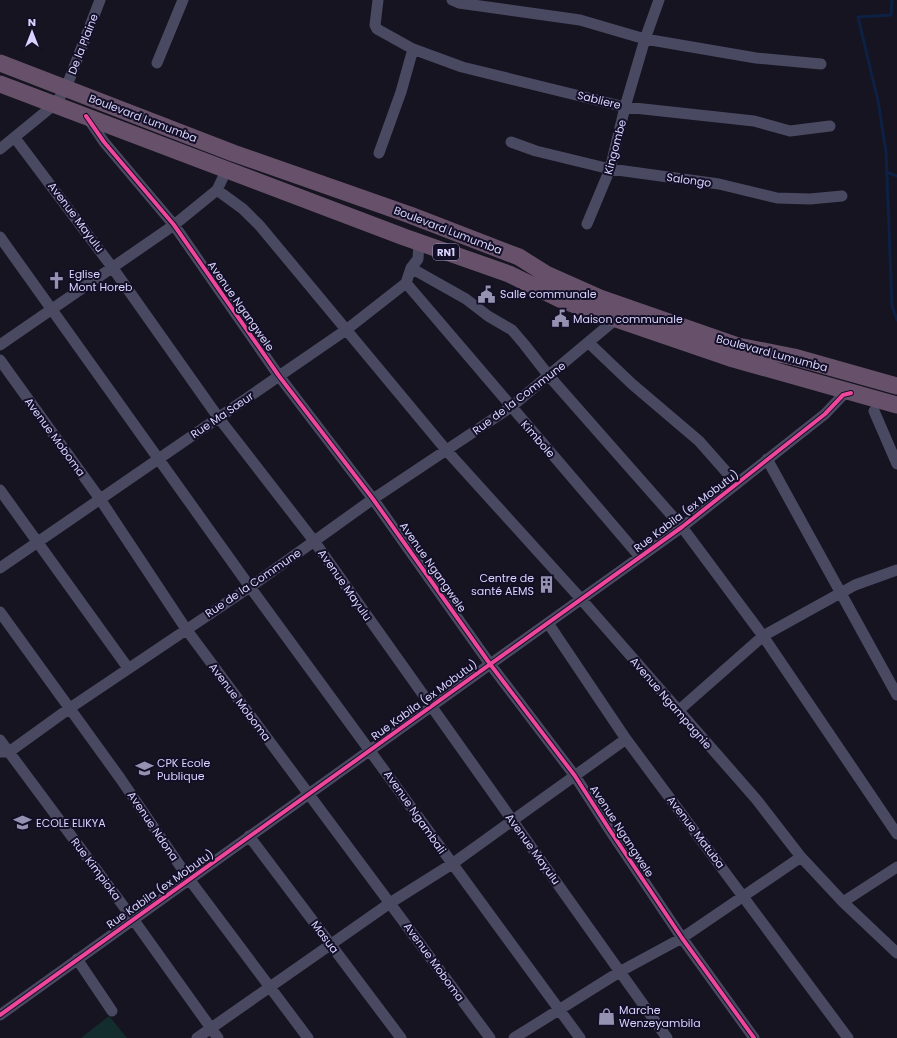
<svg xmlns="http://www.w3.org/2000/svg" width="897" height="1038" font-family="Poppins,sans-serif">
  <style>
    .green { fill: #132c2d }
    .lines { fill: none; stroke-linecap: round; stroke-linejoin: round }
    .stream { stroke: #0d2144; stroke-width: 3 }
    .minor { stroke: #4a4962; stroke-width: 11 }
    .highway { stroke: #67516a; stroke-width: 17 }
    .cycleway-casing { stroke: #130f26; stroke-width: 6 }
    .cycleway { stroke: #ed469a; stroke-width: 4 }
    .labels { text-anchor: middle; stroke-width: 4; stroke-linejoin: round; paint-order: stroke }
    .shield { fill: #130f26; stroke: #9e99be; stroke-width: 1 }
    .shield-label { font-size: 10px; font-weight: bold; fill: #d9d4ff }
    .street-label { font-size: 11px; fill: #d9d4ff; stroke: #130f26 }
    .poi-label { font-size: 11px; fill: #d9d4ff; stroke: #130f26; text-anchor: start }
  </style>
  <rect width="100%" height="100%" fill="#161421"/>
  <path class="green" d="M 109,1016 L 127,1038 L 81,1038 Z"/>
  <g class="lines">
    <path class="stream" d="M 892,0 L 891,15 L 858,17 L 878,101 L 886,152 L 892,306 L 897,320
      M 886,172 L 897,176"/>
    <path class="minor" d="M 378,0 L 375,25 L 377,29 L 413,49 L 462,67 L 625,107 L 754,121 L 790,131 L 830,126
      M 452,0 L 459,3 L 580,20 L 645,39 L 756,58 L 821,64
      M 157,63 L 183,0
      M 87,117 L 104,142 L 174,225 L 279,376 L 373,499 L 490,664 L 575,776 L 611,832 L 682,938 L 754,1038
      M 15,138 L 112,267 L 218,417 L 314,541 L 667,1038
      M 511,142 L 536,151 L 610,169 L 719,184 L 777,198 L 810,199 L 842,196
      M 0,149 L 55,104 L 66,88 L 100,0
      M 379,153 L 401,92 L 413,49
      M 227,169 L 217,190 L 243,209 L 260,226 L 447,451 L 581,599 L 756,799 L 801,857 L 843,902 L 897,953
      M 587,224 L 610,169 L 625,107 L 645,39 L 659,0
      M 0,237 L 250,587 L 580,1038
      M 411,268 L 466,299 L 488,316 L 512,330 L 524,344 L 549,376 L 682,527 L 763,636 L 897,834
      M 406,283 L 640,557
      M 589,343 L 632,384 L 699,441 L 737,484
      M 0,345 L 174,225 L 217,190
      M 0,360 L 100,499 L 186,629 L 490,1038
      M 874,411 L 897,464
      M 767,459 L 897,695
      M 0,490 L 128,668
      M 0,568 L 346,330 L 406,283 L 411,268 L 418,259 L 419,243
      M 0,612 L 120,778 L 189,879 L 308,1038
      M 548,623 L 626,739 L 848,1038
      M 678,711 L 763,636 L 855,585 L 897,570
      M 0,740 L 133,919 L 218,1038
      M 0,752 L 9,752 L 70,708 L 250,587 L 373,499 L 511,407 L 616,319 L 618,316
      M 249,836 L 401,1038
      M 843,902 L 897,867
      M 77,959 L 112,1011
      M 0,1015 L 682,527 L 825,414 L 843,395 L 851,393
      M 197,1038 L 390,903 L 452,864 L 626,739
      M 514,1038 L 621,971 L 682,938 L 801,857"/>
    <path class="highway" d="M 0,63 L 233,153 L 410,215 L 519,257 L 546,274 L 600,298 L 738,346 L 794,357 L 897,386
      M 0,84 L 404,237 L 509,274 L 564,301 L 616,319 L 730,358 L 897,405"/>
    <defs>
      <path id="cycleway" d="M 86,116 L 104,142 L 174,225 L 279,376 L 373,499 L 490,664 L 575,776 L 611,832 L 682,938 L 754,1038
        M 0,1015 L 682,527 L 825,414 L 843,395 L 851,393"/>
    </defs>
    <use href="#cycleway" class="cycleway-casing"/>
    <use href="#cycleway" class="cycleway"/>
  </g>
  <defs>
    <symbol id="church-bare" viewBox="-9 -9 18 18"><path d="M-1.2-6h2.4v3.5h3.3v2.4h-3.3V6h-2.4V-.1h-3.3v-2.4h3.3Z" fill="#9591b1" stroke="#130f26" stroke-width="2.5" paint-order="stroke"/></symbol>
    <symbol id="civic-bare" viewBox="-9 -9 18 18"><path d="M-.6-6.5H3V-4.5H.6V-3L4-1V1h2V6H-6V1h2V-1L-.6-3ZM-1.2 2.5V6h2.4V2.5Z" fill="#9591b1" stroke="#130f26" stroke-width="2.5" paint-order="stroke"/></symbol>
    <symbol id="building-bare" viewBox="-9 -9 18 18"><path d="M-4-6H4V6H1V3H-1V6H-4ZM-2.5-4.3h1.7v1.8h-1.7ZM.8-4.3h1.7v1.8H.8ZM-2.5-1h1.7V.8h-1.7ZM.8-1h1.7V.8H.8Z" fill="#9591b1" stroke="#130f26" stroke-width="2.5" paint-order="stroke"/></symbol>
    <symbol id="school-bare" viewBox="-9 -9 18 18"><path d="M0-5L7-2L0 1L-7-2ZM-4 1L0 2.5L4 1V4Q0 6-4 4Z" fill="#9591b1" stroke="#130f26" stroke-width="2.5" paint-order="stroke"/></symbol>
    <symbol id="shop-bare" viewBox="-9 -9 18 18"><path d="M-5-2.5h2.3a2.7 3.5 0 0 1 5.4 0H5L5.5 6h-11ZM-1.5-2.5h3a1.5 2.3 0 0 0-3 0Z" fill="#9591b1" stroke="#130f26" stroke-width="2.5" paint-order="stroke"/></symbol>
  </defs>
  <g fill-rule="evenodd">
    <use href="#church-bare" x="44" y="268" width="25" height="25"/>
    <use href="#civic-bare" x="474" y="282" width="25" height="25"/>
    <use href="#civic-bare" x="548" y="306" width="25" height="25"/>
    <use href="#building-bare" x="534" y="572" width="25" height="25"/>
    <use href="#school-bare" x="132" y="756" width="25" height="25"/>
    <use href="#school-bare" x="10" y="810" width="25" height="25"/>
    <use href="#shop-bare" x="594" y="1004" width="25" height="25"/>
  </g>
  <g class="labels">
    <rect class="shield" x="433" y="244" width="26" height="16" rx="3"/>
    <g class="shield-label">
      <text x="446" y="256">RN1</text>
    </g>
    <g class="street-label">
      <text transform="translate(83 44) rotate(-69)" y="4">De la Plaine</text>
      <text transform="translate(599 100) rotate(14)" y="4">Sabliere</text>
      <text transform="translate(143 118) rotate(21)" y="4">Boulevard Lumumba</text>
      <text transform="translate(615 147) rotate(-75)" y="4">Kingombe</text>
      <text transform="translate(689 180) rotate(8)" y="4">Salongo</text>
      <text transform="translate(76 217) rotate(53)" y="4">Avenue Mayulu</text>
      <text transform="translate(448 230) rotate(21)" y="4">Boulevard Lumumba</text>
      <text transform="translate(241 306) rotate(55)" y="4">Avenue Ngangwele</text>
      <text transform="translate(772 353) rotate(15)" y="4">Boulevard Lumumba</text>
      <text transform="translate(519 398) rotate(-37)" y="4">Rue de la Commune</text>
      <text transform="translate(222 415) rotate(-34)" y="4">Rue Ma Sœur</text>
      <text transform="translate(55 437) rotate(54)" y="4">Avenue Moboma</text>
      <text transform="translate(538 439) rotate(49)" y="4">Kimbole</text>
      <text transform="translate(686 511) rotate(-37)" y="4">Rue Kabila (ex Mobutu)</text>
      <text transform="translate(433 567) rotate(55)" y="4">Avenue Ngangwele</text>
      <text transform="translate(253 583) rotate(-34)" y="4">Rue de la Commune</text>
      <text transform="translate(345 585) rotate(55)" y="4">Avenue Mayulu</text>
      <text transform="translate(424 700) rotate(-36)" y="4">Rue Kabila (ex Mobutu)</text>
      <text transform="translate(240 702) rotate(53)" y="4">Avenue Moboma</text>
      <text transform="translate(671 703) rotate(49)" y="4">Avenue Ngampagnie</text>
      <text transform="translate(415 812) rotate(55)" y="4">Avenue Ngambali</text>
      <text transform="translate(153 826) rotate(56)" y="4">Avenue Ndona</text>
      <text transform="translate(622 831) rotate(57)" y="4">Avenue Ngangwele</text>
      <text transform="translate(696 832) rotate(53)" y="4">Avenue Matuba</text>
      <text transform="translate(533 849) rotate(54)" y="4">Avenue Mayulu</text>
      <text transform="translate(96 869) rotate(53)" y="4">Rue Kimpioka</text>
      <text transform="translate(160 889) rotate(-35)" y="4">Rue Kabila (ex Mobutu)</text>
      <text transform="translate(325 937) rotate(53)" y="4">Masua</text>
      <text transform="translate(434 962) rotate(54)" y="4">Avenue Moboma</text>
    </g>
    <g class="poi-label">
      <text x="69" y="278">Eglise<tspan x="69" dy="13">Mont Horeb</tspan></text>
      <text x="500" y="298">Salle communale</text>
      <text x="573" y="323">Maison communale</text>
      <text x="534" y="582" text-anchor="end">Centre de<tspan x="534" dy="13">santé AEMS</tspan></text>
      <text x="157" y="767">CPK Ecole<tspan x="157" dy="13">Publique</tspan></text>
      <text x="36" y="827">ECOLE ELIKYA</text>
      <text x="619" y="1014">Marche<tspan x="619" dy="13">Wenzeyambila</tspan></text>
    </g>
  </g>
  <g transform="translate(32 32)" stroke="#130f26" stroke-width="3" paint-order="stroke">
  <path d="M0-3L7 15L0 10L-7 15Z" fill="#d9d4ff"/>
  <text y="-6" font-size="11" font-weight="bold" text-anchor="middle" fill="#d9d4ff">N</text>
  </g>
</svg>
